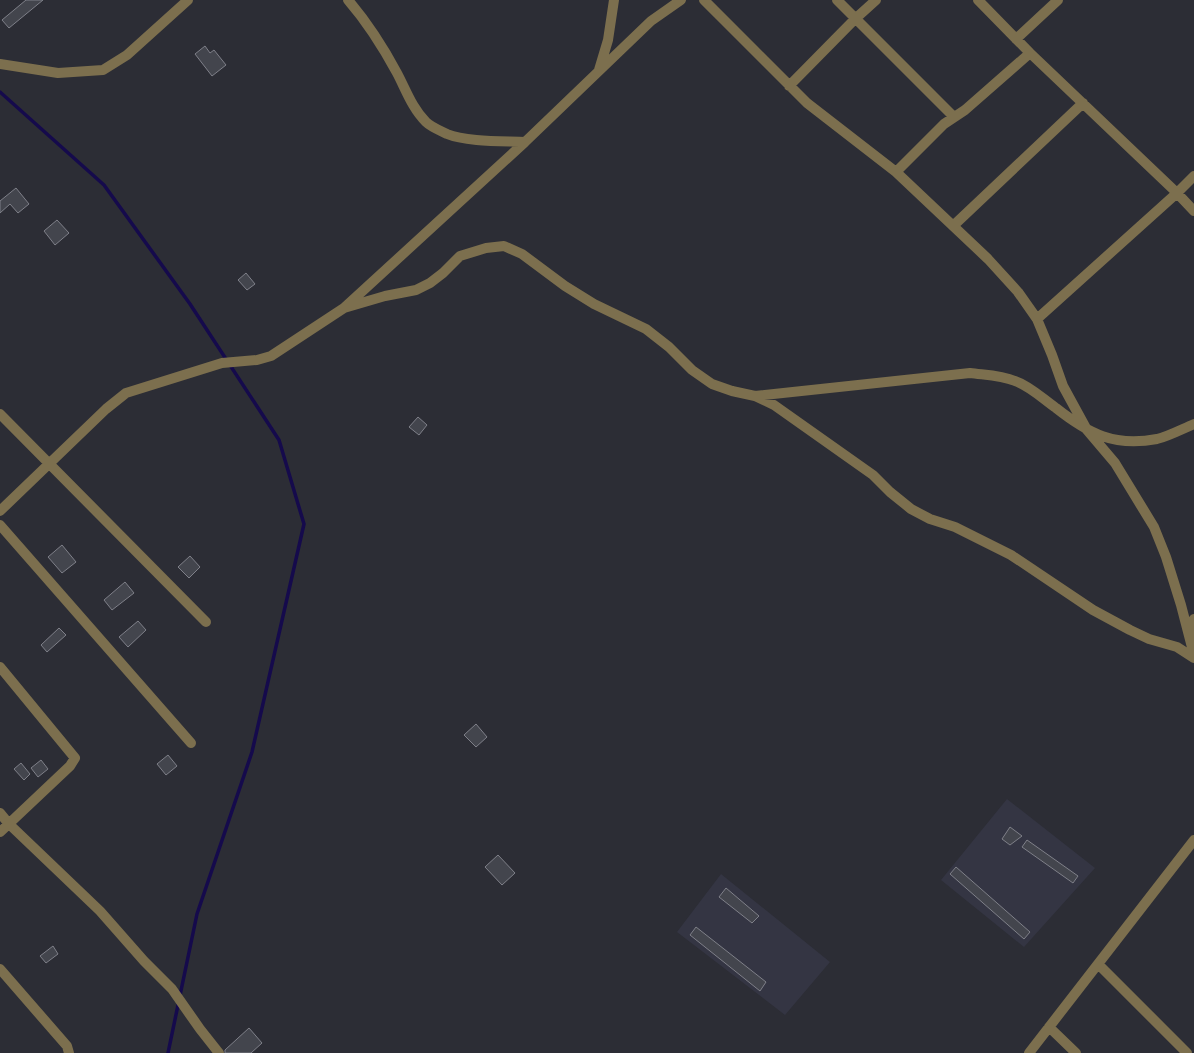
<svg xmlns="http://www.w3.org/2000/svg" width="1194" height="1053" font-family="'Alegreya Sans',sans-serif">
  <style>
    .built { fill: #343543 }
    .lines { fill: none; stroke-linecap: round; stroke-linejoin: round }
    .stream { stroke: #150a4c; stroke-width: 3.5 }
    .building { fill: #43454d; stroke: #7f8089 }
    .minor { stroke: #7c6f4e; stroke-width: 10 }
  </style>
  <rect width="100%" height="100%" fill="#2c2d35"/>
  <path class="built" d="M 1007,799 L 1095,868 L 1024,947 L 941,880 Z
    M 721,874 L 830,962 L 785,1015 L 677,932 Z"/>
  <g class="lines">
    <path class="stream" d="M 0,92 L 104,185 L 190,304 L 279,440 L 304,524 L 252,752 L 197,914 L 168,1053"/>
  </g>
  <path class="building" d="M 26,0 L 43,0 L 9,28 L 2,20 Z
    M 205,46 L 210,53 L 214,50 L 226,65 L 212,76 L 195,54 Z
    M 16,188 L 29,204 L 18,213 L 10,204 L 0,213 L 0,201 Z
    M 57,220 L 69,233 L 55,245 L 44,231 Z
    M 246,273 L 255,284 L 247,290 L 238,280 Z
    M 418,417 L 427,425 L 419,435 L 409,427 Z
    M 62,545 L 76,562 L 62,573 L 48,557 Z
    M 190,556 L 200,567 L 189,578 L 178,567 Z
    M 125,582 L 134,593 L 112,610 L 104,600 Z
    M 138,621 L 146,630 L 128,647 L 119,637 Z
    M 59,628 L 66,635 L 47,652 L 41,645 Z
    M 476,724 L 487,737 L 476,747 L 464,735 Z
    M 168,755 L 177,766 L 166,775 L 157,764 Z
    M 41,760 L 48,769 L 38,777 L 31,768 Z
    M 21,763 L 30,774 L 24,780 L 14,769 Z
    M 1010,827 L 1022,836 L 1010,845 L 1002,839 Z
    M 1027,840 L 1078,876 L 1073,883 L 1022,847 Z
    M 498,855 L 515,873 L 502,885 L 485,867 Z
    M 956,867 L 1030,932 L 1024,939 L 950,874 Z
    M 726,888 L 759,916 L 752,923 L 719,897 Z
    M 696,927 L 766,982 L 760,991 L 690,935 Z
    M 53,946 L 58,954 L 46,963 L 40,956 Z
    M 249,1028 L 262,1043 L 251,1053 L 225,1053 L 225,1050 Z"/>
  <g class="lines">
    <path class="minor" d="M 348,0 C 367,22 383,47 397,73 C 406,90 412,108 426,122 C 431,127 441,131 447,134 C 466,142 504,141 525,142
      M 704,0 L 807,103 L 896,172 L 988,259 L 1018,292 L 1037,319 L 1052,355 L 1063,386 L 1087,430 L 1115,463 L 1154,527 L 1166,557 L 1181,605 L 1194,655
      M 837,0 L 954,117
      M 978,0 L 1030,53 L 1177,193 L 1194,211
      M 1016,39 L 1058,0
      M 0,64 L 58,73 L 103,70 L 127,55 L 188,0
      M 599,70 L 608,40 L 614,0
      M 789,86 L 855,19 L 876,0
      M 896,172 L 944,124 L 965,110 L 1030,53
      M 953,226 L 1083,103
      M 344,308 L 385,296 L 416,290 L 430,283 L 443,273 L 460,256 L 486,248 L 504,246 L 522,254 L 565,286 L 594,304 L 646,329 L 669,347 L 692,370 L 712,384 L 732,391 L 755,396 L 774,405 L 873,475 L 890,492 L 911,509 L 930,519 L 955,527 L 1011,555 L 1093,610 L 1130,630 L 1149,639 L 1177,647 L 1194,658
      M 1037,319 L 1177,193 L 1194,176
      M 755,396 L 970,373 C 985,375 1001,375 1015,381 C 1030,386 1043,399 1056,408 C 1089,434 1114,447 1157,439 C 1169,436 1182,429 1194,424
      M 0,414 L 206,622
      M 0,511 L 106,409 L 126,393 L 222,363 L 257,360 L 271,356 L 344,308 L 525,142 L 651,21 L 681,0
      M 0,525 L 191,743
      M 1190,636 L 1194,619
      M 0,667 L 75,758 L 70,766 L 0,832
      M 0,813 L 9,824 L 100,911 L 144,961 L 172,989 L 200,1029 L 219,1053
      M 1098,964 L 1187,1053
      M 0,969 L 67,1046 L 69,1053
      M 1049,1027 L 1076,1053
      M 1029,1053 L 1194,840"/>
  </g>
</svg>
